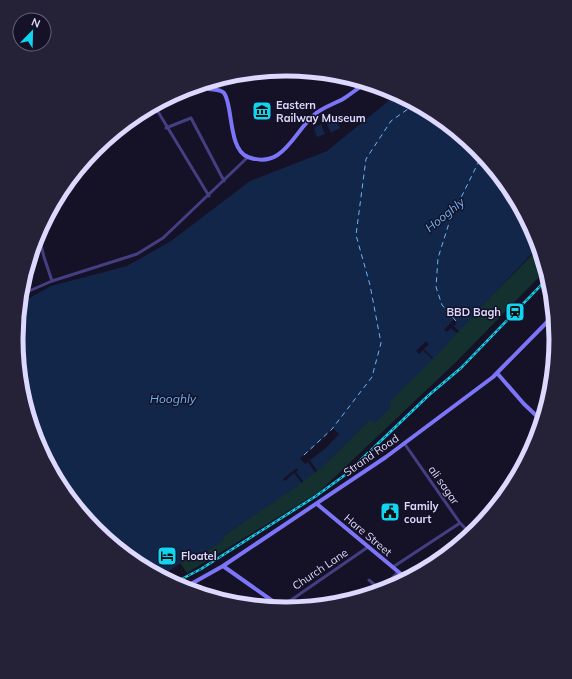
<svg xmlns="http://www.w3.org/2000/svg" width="572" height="679" font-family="Mulish,sans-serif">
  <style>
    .green { fill: #14302f }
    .water { fill: #122649 }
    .pier { fill: #151126 }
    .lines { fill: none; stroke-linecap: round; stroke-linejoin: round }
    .ferry { stroke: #6db3f6; stroke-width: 1; stroke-dasharray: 5 4; stroke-linecap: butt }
    .street { stroke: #433f82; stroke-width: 3 }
    .secondary { stroke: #7c75f7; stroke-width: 4 }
    .rail-casing { stroke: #11d5f0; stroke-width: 2.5 }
    .rail { stroke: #151126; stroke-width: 1; stroke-dasharray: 3; stroke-linecap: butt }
    .labels { text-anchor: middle; stroke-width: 3; stroke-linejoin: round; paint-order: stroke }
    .poi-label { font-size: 11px; font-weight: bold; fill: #ddd8fd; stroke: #151126; text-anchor: start }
    .street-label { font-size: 11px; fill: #ddd8fd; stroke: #151126 }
    .water-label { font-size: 12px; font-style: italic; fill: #6db3f6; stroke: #151126 }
    .rim { fill: none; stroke: #ddd8fd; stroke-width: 5 }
  </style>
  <rect width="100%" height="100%" fill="#151126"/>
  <path class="green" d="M 378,87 L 396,94 L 389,99 Z
    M 539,248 L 546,270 L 457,361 L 319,492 L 187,573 L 180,563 L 188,558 L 190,561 L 223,540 L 222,537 L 315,472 L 370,419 Z"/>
  <path class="water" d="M 397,94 C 410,101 423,107 435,115 C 476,140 525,200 539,246 L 430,362 L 389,402 L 392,406 L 374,424 L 370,420 L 321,468 L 296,487 L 222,537 L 224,540 L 191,561 L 188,558 L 160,577 C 74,531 15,438 16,339 C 16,327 18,315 20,303 L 51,286 L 127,266 L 171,241 L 250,181 L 327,151 Z
    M 335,118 L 340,128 L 331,133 L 326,122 Z
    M 321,124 L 325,134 L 317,137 L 314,128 Z"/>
  <path class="pier" d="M 454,319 L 457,322 L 454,326 L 459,331 L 457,333 L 451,328 L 447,332 L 444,330 Z
    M 426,341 L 429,344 L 424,349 L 433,358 L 432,359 L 423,350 L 419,354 L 416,351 Z
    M 333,428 L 339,434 L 326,448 L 310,460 L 317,471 L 315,472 L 308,462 L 305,464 L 300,458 L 311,450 Z
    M 297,468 L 298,470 L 296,472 L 303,481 L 302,483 L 294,473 L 285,481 L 283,479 Z"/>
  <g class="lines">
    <path class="ferry" d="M 456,321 L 442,305 L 436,287 L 438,258 L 450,220 L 482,155
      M 304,455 L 332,429 L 372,377 L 381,343 L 370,285 L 356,235 L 366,159 L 391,121 L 415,104"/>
    <path class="street" d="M 154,105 L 209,196
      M 166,128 L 191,118 L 224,181
      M 38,233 L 44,257 L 52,281
      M 32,251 L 42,249
      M 22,286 L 23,293
      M 20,295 L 52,281 L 137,254 L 163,238 L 248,157
      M 404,443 L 460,523 L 472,535
      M 393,567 L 460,523
      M 369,580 L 381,590 L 398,572
      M 281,607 L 368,547"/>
    <path class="secondary" d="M 206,83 L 209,89 C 214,90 220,89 224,93 C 233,104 228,150 248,157 C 283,170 293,133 314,115 C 321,108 334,104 343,99 C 351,94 358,88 366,83
      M 497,373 L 524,404 L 542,421
      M 317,504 L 407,579
      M 223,566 L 284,609
      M 182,589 L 223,566 L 386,457 L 493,377 L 554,315"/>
    <defs>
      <path id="rail" d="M 172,584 L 201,569 L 316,496 L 345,475 L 429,395 L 461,368 L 548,278"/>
    </defs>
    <use href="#rail" class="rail-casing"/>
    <use href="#rail" class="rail"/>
  </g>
  <defs>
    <symbol id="museum-square" viewBox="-11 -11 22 22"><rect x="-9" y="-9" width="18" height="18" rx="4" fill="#11d5f0" stroke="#151126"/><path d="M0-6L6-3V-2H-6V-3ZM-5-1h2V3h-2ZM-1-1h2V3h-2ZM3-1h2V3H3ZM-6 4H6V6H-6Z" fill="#111"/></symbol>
    <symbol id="station-square" viewBox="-11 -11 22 22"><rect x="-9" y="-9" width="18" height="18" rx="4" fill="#11d5f0" stroke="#151126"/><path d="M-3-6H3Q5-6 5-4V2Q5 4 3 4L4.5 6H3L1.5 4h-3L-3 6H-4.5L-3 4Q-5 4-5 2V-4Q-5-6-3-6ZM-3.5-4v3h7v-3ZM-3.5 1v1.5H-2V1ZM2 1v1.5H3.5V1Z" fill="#111"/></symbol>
    <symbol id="civic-square" viewBox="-11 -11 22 22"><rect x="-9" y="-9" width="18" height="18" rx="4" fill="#11d5f0" stroke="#151126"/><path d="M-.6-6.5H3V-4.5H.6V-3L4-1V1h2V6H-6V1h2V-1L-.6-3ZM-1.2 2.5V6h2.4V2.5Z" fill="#111"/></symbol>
    <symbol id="hotel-square" viewBox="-11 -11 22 22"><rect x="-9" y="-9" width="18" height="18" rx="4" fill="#11d5f0" stroke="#151126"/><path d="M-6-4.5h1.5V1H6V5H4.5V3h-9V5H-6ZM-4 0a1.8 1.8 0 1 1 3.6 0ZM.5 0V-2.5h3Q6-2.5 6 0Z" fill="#111"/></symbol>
  </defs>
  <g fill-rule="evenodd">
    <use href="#museum-square" x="251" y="100" width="22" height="22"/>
    <use href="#station-square" x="504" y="301" width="22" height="22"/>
    <use href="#civic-square" x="379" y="501" width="22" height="22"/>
    <use href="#hotel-square" x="156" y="545" width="22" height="22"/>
  </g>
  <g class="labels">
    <g class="poi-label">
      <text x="276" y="109">Eastern<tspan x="276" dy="13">Railway Museum</tspan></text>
      <text x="501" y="316" text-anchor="end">BBD Bagh</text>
      <text x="404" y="510">Family<tspan x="404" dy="13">court</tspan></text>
      <text x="181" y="560">Floatel</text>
    </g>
    <g class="street-label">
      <text transform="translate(371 455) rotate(-35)" y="4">Strand Road</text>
      <text transform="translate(444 485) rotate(55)" y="4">ali sagar</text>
      <text transform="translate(368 535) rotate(40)" y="4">Hare Street</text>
      <text transform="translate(320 569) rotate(-34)" y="4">Church Lane</text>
    </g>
    <g class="water-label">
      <text transform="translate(445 215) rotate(-39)" y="4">Hooghly</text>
      <text x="173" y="403">Hooghly</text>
    </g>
  </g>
  <path d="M0 0H572V679H0ZM23 339a263 263 0 1 1 526 0a263 263 0 1 1-526 0Z" fill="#252137" fill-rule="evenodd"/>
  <path class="rim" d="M23 339a263 263 0 1 1 526 0a263 263 0 1 1-526 0Z"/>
  <g transform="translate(32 32) rotate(23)"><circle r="19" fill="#151126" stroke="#65617c"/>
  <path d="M0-3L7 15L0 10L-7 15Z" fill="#11d5f0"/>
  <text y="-6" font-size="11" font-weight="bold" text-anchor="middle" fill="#ddd8fd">N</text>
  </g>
</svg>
